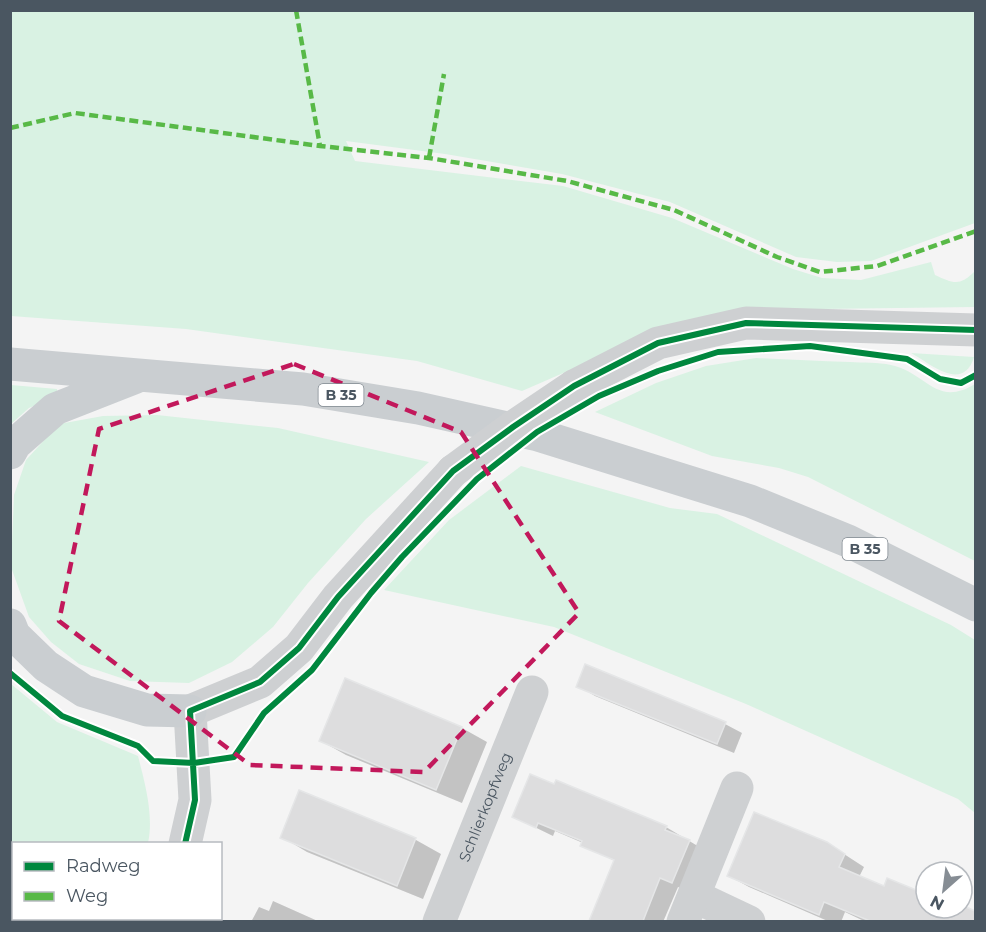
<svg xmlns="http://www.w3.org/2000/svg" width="986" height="932" font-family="Montserrat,sans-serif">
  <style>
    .green { fill: #d9f2e3 }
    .shadow { fill: #0003 }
    .building { fill: #ddddde; stroke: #e5e6e7; stroke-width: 1.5 }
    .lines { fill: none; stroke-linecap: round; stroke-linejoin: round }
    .minor { stroke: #ced0d2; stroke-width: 33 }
    .major { stroke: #caced1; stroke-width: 33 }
    .minor-bridge { stroke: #ced0d2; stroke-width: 33 }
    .quiet { stroke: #58b947; stroke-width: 4.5; stroke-dasharray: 9 4.5; stroke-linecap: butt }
    .cycleway-casing { stroke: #fff; stroke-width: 10 }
    .cycleway { stroke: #00873e; stroke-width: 6 }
    .marked { fill: none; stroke: #c2185b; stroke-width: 4.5; stroke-dasharray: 12 8; stroke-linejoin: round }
    .labels { text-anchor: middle; stroke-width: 4.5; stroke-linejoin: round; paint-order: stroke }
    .shield { fill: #fff; stroke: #808990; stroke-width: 1.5 }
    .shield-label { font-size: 14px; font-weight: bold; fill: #4a5661 }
    .street-label { font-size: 15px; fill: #4a5661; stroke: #fff }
  </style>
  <rect width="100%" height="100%" fill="#f4f4f4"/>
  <path class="green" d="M 10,11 L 975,11 L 975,223 L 871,261 L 837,262 L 796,257 L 670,202 L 562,174 L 445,154 L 346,141 L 355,161 L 563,186 L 672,218 L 793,269 L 822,278 L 861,280 L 931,262 L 935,275 C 954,284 960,286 975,271 L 975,307 L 734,310 L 678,323 L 522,391 L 417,361 L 186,329 L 11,316 Z
    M 911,353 L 974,357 C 963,393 931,364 911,353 Z
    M 756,358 C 787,359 818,361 850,362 C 863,363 878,362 891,365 C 926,372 936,408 975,384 L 975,561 L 808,477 L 779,468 L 712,456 L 595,412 L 656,383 L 706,366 Z
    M 11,385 L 57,389 L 57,396 L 29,408 L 11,424 Z
    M 157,415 L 278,428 L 429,462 L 366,519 L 308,583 L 273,627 L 232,662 L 189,683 L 130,681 L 79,664 L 51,642 L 29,617 L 11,567 L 14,495 L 26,460 L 59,424 L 103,416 Z
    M 521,466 L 670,508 L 717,514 L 951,625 L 975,640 L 975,813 L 958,799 L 746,704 L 554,627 L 384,590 L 449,520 Z
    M 11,684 L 57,722 L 138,756 C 145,783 154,816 148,843 L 14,844 L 14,918 L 132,919 L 131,921 L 11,921 Z"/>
  <path class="shadow" d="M 346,680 L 462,728 L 487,742 L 462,803 L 346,755 L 321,741 Z
    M 578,686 L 725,724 L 742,733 L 734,753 L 595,696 Z
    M 557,782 L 666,827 L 706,851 L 690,892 L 678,887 L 663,922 L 590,922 L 615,861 L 582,845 L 583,843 L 555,831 L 553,836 L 514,817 L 555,786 Z
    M 300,792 L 416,840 L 441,854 L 423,899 L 307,852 L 282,837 Z
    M 827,843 L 864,867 L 859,877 L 884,887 L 926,895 L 926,908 L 962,907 L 976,914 L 976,922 L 866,922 L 845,912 L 841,922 L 830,922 L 749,887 L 729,876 Z
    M 273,901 L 320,922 L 251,922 L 259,907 L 269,911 Z"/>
  <path class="building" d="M 585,664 L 726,722 L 717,744 L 576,687 Z
    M 345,678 L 462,727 L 436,790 L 319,741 Z
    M 530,774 L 554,784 L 556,780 L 667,826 L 665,830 L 690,840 L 672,883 L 660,878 L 643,921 L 589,921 L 614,860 L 580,846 L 582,841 L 538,823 L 536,828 L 512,817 Z
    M 299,790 L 416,838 L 397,886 L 280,838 Z
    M 754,812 L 827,842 L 845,854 L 839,867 L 884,886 L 887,878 L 926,894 L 926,908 L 962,908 L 962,905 L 975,911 L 975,921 L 870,921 L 824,902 L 819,915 L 727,876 Z"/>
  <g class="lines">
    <g class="minor">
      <path d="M 574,386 L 658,343 L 746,323 L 976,330"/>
      <path d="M 185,844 L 195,800 L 190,711 L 260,682 L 299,648 L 338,597 L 453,471"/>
      <path d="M 694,896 L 749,922"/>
      <path d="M 165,922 L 166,918"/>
      <path id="s1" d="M 439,922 L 532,692"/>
      <path d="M 683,922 L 737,788"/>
    </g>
    <path class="major" d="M 10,364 L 303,389 L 418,408 L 538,435 L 750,501 L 848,541 L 976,605
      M 10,453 L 15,444 L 55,409 L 134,378
      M 10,625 L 14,635 L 46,666 L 84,691 L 147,710 L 190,711"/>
    <path class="minor-bridge" d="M 453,471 L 513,427 L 574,386"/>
    <path class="quiet" d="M 296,10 L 320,146
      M 10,128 L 75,113 L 320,146 L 429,158 L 567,181 L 674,210 L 777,257 L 820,272 L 877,266 L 976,231
      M 429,158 L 444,74"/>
    <defs>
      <path id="cycleway" d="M 10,673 L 62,716 L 138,746 L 153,761 L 194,763 L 234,757 L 264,713 L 312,670 L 371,593 L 402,557 L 477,479 L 537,432 L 599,396 L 658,371 L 718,352 L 810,346 L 907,359 L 940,379 L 961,383 L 976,375
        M 185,844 L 195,800 L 190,711 L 260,682 L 299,648 L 338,597 L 453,471 L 513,427 L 574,386 L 658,343 L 746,323 L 976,330"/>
    </defs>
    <use href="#cycleway" class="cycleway-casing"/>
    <use href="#cycleway" class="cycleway"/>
  </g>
  <path class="marked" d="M 294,364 L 461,432 L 579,613 L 424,772 L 250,765 L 59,621 L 99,429 Z"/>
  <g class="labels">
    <g class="shield">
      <rect x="318.5" y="384" width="45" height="22" rx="4.5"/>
      <rect x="842.5" y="538" width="45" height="22" rx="4.5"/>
    </g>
    <g class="shield-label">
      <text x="341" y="400">B 35</text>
      <text x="865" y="554">B 35</text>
    </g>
    <g class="street-label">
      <text dy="5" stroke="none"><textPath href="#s1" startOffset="124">Schlierkopfweg</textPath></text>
    </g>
  </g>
  <rect width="986" height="932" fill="none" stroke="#4a5661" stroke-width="24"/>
  <rect x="12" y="842" width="210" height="78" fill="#ffffff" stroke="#b7bbc0" stroke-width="1.5"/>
  <rect x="24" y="862" width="30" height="9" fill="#00873e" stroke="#b7bbc0" stroke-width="1.5"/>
  <text x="66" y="872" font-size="18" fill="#4a5661">Radweg</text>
  <rect x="24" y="892" width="30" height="9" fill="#58b947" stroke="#b7bbc0" stroke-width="1.5"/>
  <text x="66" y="902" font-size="18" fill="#4a5661">Weg</text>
  <g transform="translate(944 890) rotate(208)"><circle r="28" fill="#ffffff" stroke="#b7bbc0" stroke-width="1.5"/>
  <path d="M0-4.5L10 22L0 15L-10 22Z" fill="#868d94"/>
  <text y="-9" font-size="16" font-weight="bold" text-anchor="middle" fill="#4a5661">N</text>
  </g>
</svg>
